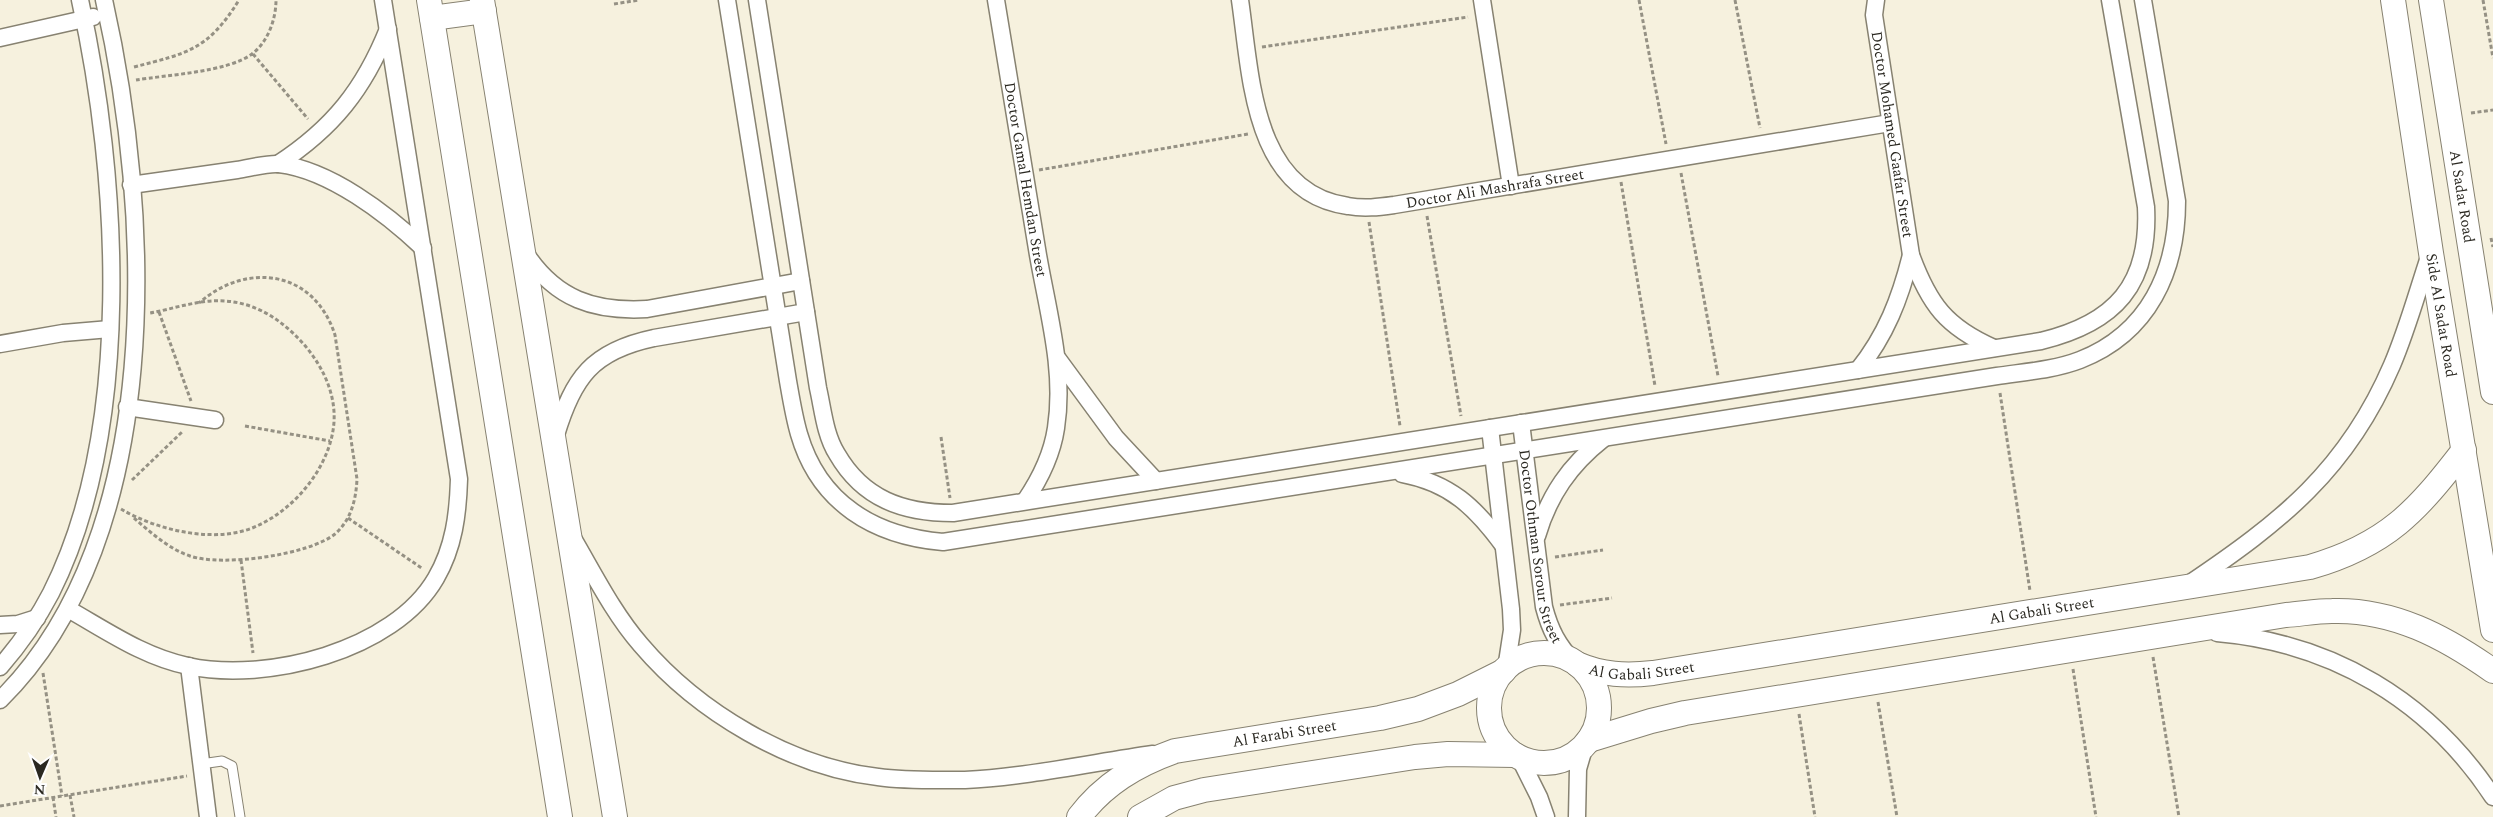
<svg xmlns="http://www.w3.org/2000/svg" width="2493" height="817" font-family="Spectral,serif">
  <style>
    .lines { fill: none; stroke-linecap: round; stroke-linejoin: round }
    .lane-casing { stroke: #878271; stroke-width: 11 }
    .street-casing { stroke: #878271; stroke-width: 19 }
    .secondary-casing { stroke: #878271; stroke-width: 26 }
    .path { stroke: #959184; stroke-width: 3; stroke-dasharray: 4 2.5; stroke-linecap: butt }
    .lane { stroke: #fff; stroke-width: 9 }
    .street { stroke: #fff; stroke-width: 16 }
    .secondary { stroke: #fff; stroke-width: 24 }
    .labels { text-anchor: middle; stroke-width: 4; stroke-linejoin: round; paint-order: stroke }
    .street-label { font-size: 15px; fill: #2a2821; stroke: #fefefe }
  </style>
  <rect width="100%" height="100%" fill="#f6f1de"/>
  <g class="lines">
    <defs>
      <path id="lane" d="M 201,764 L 222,761 L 232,766 L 240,817"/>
      <g id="street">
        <path d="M 727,0 L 788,381 C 791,398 794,417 799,434 C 819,503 874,536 943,542 L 1997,376 C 2024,372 2054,370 2080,360 C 2149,333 2177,271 2177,201 L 2143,0"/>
        <path d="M 757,0 L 818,388 C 823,410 825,435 837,454 C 863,499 903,513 953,513 L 2041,341 C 2115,323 2150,285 2146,207 L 2110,0"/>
        <path id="s1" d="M 996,0 C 1010,85 1024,170 1038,255 C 1048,313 1065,370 1056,428 C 1052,455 1040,479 1025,501"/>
        <path id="s2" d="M 1240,0 C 1251,74 1252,193 1348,206 C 1364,209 1379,207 1394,205 L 1890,123"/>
        <path d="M 1482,0 L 1511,186"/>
        <path id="s3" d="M 1876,0 L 1874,15 L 1911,255 C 1929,304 1946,327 1994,348"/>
        <path d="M 0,38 L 93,17"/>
        <path d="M 278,164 C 333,128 364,89 388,29"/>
        <path d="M 131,185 C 167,180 202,175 237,170 C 250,168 267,163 279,164 C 330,170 387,214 423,248"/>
        <path d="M 526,254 C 556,299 594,312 647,309 L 801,281"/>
        <path d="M 0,344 L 63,333 L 110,329"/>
        <path d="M 1058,359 L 1116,438 L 1156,481"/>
        <path d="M 1858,370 C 1886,335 1900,299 1911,255"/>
        <path d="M 127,407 L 215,420"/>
        <path id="s4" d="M 1521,423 L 1544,607 C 1550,630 1558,645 1574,662"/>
        <path d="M 1490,428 L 1511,609 L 1512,630 L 1506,669"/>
        <path d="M 556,435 C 573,378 592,351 654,338 L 806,312"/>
        <path d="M 1402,474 C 1450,483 1475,507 1503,545"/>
        <path d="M 1537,536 C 1549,495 1570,465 1603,439"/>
        <path d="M 574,540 C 595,576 614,614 641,645 C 698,712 790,767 878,777 C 906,781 936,780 965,780 C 1026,777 1091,763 1153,754"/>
        <path d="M 2189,584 C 2281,522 2347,470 2392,365 C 2407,330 2417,293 2429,257"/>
        <path d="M 68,609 C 107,631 144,657 188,666 C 266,683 394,651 436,578 C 454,547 458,514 459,479 L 383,0"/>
        <path d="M 0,625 L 18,624 L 37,618"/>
        <path d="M 2217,633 C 2332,643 2429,700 2493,797"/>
        <path d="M 189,666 L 208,817"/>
        <path d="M 0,667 C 20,644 37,620 51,593 C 134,428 119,176 80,0"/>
        <path d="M 0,700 C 167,535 152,212 104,0"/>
        <path d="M 1519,757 L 1539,797 L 1546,817"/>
        <path d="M 1577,817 L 1578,769 L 1585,745"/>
      </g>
      <g id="secondary">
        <path d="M 429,0 L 560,817"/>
        <path d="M 482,0 L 615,817"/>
        <path id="s5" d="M 2393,0 L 2431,253 L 2493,630"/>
        <path id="s6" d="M 2431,0 L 2493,392"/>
        <path d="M 432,18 L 484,11"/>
        <circle cx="1544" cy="708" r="55"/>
        <path id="s7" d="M 1577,664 C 1602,675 1626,676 1653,673 L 2310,567 C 2387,545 2417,511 2464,450"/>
        <path d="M 1589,740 L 1651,721 L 1685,713 L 2286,615 C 2301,614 2316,611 2332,611 C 2393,609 2445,637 2493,671"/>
        <path id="s8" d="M 1079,817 C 1104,784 1136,765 1175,751 L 1380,718 L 1418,709 L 1458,694 L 1504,671"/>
        <path d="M 1140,817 L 1174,798 L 1204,790 L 1415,757 L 1448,754 L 1515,755"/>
      </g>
    </defs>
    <use href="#lane" class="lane-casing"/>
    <use href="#street" class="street-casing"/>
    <use href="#secondary" class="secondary-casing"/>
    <path class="path" d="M 1639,0 L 1666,144
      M 1735,0 L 1760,128
      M 2483,0 L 2493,58
      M 614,4 L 639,0
      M 1262,47 L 1468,17
      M 253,54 L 308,119
      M 134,67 C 188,53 208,50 239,0
      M 136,80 C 166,75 228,72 252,54 C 268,42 276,19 276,0
      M 2471,113 L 2493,110
      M 1039,170 L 1248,134
      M 1681,173 L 1718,376
      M 1621,182 L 1655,386
      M 1427,216 L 1461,416
      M 1369,222 L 1400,426
      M 2491,238 L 2493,247
      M 159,312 L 191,401
      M 2000,393 L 2030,591
      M 245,426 L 330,441
      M 941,437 L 950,498
      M 132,480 L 182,432
      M 121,509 C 158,531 219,545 259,525 C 297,507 331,465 334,422 C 336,390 319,359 297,337 C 277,317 254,303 225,301 C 200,299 173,309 150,313
      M 134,518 C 150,532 169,549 190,556 C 222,567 309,555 335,534 C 351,520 356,500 357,479 L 335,335 C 314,270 247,261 199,303
      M 348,518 L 423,569
      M 1555,557 L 1603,550
      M 241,560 L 253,653
      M 1560,605 L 1612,598
      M 2153,657 L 2179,817
      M 2073,669 L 2096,817
      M 43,673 L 62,796
      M 1878,702 L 1897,817
      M 1799,714 L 1815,817
      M 70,795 L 74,817
      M 53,797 L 56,817
      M 0,806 L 187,776"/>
    <use href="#lane" class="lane"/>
    <use href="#street" class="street"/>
    <use href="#secondary" class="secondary"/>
  </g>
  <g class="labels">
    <g class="street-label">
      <text dy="5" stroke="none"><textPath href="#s3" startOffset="136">Doctor Mohamed Gaafar Street</textPath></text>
      <text dy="5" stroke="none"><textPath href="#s1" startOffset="182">Doctor Gamal Hemdan Street</textPath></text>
      <text dy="5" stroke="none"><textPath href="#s2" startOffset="401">Doctor Ali Mashrafa Street</textPath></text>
      <text dy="5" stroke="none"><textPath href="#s6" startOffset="199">Al Sadat Road</textPath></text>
      <text dy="5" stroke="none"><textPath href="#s5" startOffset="319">Side Al Sadat Road</textPath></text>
      <text dy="5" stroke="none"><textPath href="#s4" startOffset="125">Doctor Othman Sorour Street</textPath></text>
      <text dy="5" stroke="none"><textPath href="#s7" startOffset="471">Al Gabali Street</textPath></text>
      <text dy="5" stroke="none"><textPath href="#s7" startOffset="66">Al Gabali Street</textPath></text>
      <text dy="5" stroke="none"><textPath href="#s8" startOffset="229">Al Farabi Street</textPath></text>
    </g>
  </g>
  <g transform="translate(40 777) rotate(182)" stroke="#fefefe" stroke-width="4" paint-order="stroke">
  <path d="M0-4L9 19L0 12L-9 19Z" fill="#2a2821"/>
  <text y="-8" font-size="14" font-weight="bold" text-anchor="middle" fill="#2a2821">N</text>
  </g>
</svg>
